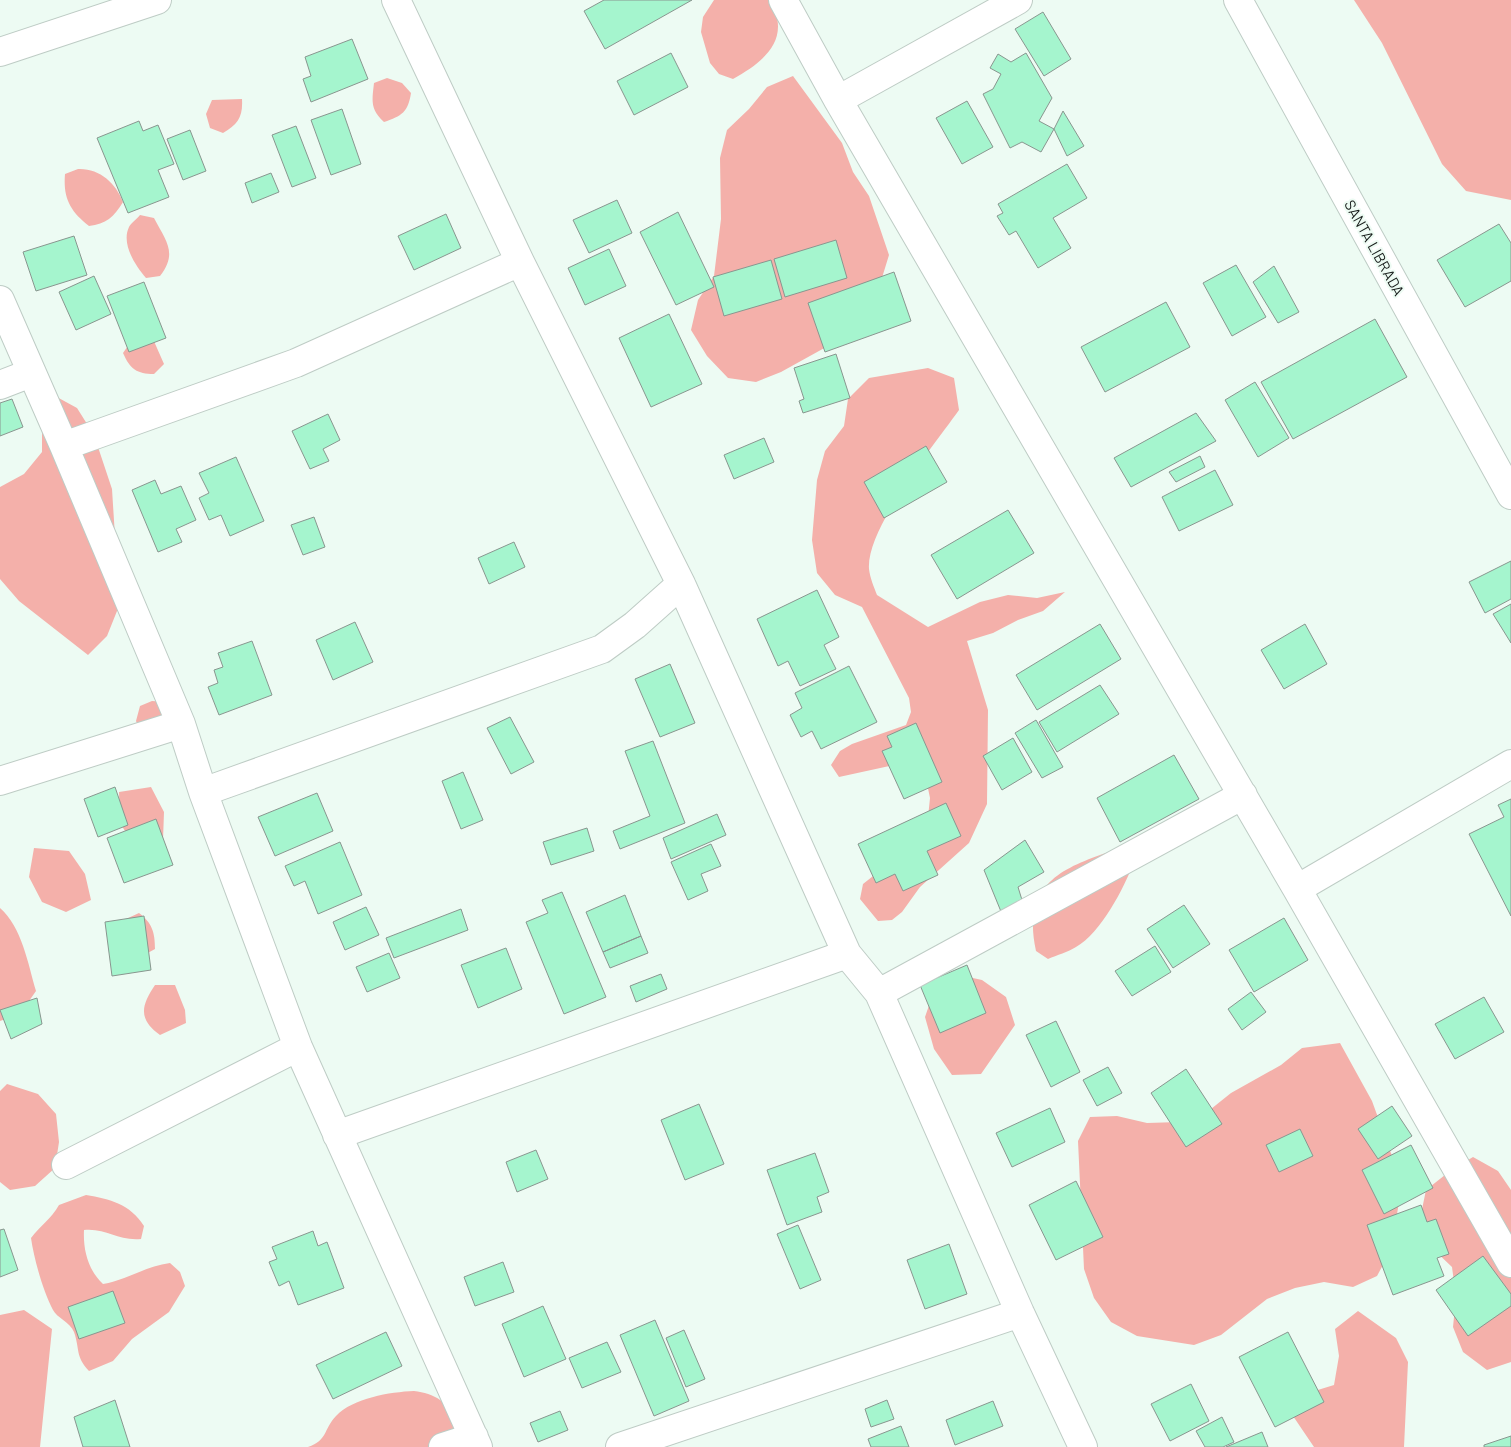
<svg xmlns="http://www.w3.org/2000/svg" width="1511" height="1447" font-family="Barlow,sans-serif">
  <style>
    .green { fill: #f4b0aa }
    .building { fill: #a5f5ce; stroke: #89968f }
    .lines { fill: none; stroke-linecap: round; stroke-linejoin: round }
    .minor-casing { stroke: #beccc5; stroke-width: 30 }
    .minor { stroke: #fff; stroke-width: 28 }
    .labels { text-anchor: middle; stroke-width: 4; stroke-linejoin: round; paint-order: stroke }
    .street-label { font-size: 15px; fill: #151a18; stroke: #edfbf3 }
  </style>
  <rect width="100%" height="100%" fill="#edfbf3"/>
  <path class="green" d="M 714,0 L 770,0 C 792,39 765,61 733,79 L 719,74 L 710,63 L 701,32 L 703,17 Z
    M 1354,0 L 1511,0 L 1511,200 L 1466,191 L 1442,164 L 1382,43 Z
    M 793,76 L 842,143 L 853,172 L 869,196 L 889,255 L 873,307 L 828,346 L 781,372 L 756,382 L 728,378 L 707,356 L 691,330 L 698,300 L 714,276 L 721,219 L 720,158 L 727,130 L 749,109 L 767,87 Z
    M 387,78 L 402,83 L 411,93 C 408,112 402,116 384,122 C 370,109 372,101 374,83 Z
    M 242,99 C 243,117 238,124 223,133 L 210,128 L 206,114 L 212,100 Z
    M 78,169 C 99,168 116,183 123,202 C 114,217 106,224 89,226 C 70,211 63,198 65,174 Z
    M 140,215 L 154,218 C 166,241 178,253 160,276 L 146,278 C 135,265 121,244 129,227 C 131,223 137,219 140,215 Z
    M 153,339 L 164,364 L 154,374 C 137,374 130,369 123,353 L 132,340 Z
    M 928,368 L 954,378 L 959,410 C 935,444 866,528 869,569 C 870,578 874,587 877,595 L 928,627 L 980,602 L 1008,595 L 1037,598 L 1065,592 L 1043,611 L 1018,620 L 993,633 L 967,641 L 988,710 L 987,804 L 969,843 L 920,887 L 902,912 L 892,920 L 878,921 L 860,899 L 863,884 L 887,865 L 925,847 L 930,798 L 924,769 L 894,765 L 839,777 L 831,765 L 840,751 L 852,744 L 906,725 L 911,712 L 909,698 L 862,607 L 835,595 L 817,573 L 812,540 L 817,480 L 825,451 L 844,426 L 848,399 L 869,378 Z
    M 55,396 L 77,408 L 94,435 L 112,489 L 118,584 L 117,611 L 107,636 L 88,655 L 19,601 L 0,579 L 0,487 L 24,474 L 42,452 L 42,422 Z
    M 152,701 L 167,702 L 175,729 L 142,735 L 136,721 L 140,706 Z
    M 151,787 L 164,812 L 163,840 L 137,850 L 120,823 L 119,792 Z
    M 34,848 L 69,851 L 85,874 L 91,900 L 66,912 L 42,902 L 29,877 Z
    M 1118,849 L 1134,862 C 1124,888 1101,933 1076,947 C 1068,952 1057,955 1048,959 L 1036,951 C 1021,883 1063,867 1118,849 Z
    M 0,908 C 22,927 28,964 36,991 L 20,1014 L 0,1021 Z
    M 139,913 C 152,923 155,932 155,949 L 144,955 L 119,930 L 126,919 Z
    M 959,975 L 982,980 L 1006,997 L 1015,1025 L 981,1074 L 952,1075 L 934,1049 L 925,1017 L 935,988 Z
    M 155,985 L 175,985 L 185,1010 L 186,1023 L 160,1035 C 138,1019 141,1006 155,985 Z
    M 1340,1043 L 1372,1101 L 1396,1167 L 1400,1196 L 1391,1250 L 1377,1276 L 1353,1287 L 1324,1282 L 1295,1288 L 1267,1299 L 1221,1335 L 1194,1345 L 1137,1336 L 1111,1322 L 1094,1298 L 1084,1269 L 1078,1141 L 1090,1117 L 1117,1116 L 1147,1123 L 1179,1122 L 1206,1113 L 1231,1093 L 1281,1065 L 1302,1048 Z
    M 7,1084 L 38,1094 L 56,1114 L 59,1142 L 55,1168 L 35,1186 L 10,1190 L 0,1182 L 0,1091 Z
    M 1473,1157 L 1498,1171 L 1511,1190 L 1511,1362 L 1487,1370 L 1463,1352 L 1453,1327 L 1456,1297 L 1452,1267 L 1430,1246 L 1420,1219 L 1426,1190 L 1450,1171 Z
    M 86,1195 C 110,1199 130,1204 144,1226 L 141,1239 C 117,1241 107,1228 84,1230 C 83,1250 88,1270 103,1284 C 127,1280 146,1266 170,1263 L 180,1272 L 185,1286 L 169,1312 L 132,1339 L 113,1361 L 89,1371 C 75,1356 80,1349 74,1332 C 70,1322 57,1318 53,1310 C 43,1291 34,1259 31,1238 C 40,1226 51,1219 59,1205 Z
    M 24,1310 L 52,1329 L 40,1447 L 0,1447 L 0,1315 Z
    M 1358,1311 L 1396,1338 L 1408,1362 L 1404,1447 L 1314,1447 L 1293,1416 L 1308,1393 L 1334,1385 L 1339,1356 L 1335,1329 Z
    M 414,1391 C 434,1393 450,1403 458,1422 L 446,1447 L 308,1447 C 328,1440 323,1430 336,1416 C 353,1398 390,1392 414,1391 Z"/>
  <path class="building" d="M 604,0 L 692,0 L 605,49 L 584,11 Z
    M 1043,12 L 1071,59 L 1044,76 L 1015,29 Z
    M 352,39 L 368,79 L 311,102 L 303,79 L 311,76 L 305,57 Z
    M 671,53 L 688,87 L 634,115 L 617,81 Z
    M 1026,53 L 1052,98 L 1039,121 L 1054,129 L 1041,152 L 1022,142 L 1010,148 L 983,94 L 993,89 L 1001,74 L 990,68 L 998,54 L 1011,62 Z
    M 967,101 L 993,147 L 962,164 L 936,118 Z
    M 342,109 L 361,164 L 331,175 L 311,120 Z
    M 1063,111 L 1084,146 L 1067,156 L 1054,129 Z
    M 139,121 L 143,131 L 158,125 L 174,164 L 158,170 L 169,197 L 128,213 L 97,138 Z
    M 296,126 L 316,178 L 292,187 L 272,135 Z
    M 190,130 L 206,171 L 183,180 L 167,139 Z
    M 1067,164 L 1087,198 L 1053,218 L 1071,248 L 1038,268 L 1016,231 L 1009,235 L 997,216 L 1003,213 L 998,204 Z
    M 271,173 L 279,192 L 252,203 L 245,183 Z
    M 617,200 L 632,233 L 589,253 L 573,220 Z
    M 678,212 L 714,287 L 676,305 L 640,232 Z
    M 446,214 L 461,248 L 414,270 L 398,236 Z
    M 1499,224 L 1511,243 L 1511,281 L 1465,307 L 1437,260 Z
    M 74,236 L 87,275 L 36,291 L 23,252 Z
    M 836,240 L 847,278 L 785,297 L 774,259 Z
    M 609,249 L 626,286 L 585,305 L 568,268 Z
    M 771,260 L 782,299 L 724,316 L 713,277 Z
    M 1236,265 L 1266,317 L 1232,336 L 1203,283 Z
    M 1274,266 L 1299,312 L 1278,323 L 1253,282 Z
    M 894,272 L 911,321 L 825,352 L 808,303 Z
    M 94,276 L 111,314 L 76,330 L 59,292 Z
    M 144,282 L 166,338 L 129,352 L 107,296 Z
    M 1166,302 L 1190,347 L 1105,392 L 1081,347 Z
    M 669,314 L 702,384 L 651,407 L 619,338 Z
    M 1375,319 L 1407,377 L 1293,439 L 1261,382 Z
    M 836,354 L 850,398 L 803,413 L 799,401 L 804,399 L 794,368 Z
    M 1255,382 L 1289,438 L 1258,457 L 1225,400 Z
    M 12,399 L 23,427 L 0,436 L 0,403 Z
    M 1196,413 L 1216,441 L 1131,487 L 1114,458 Z
    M 328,414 L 340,440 L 323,449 L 329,461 L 310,469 L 292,431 Z
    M 764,438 L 774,462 L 734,479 L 724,455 Z
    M 926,446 L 947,482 L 884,518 L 864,482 Z
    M 1200,456 L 1205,467 L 1176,482 L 1169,472 Z
    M 236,457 L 264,521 L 230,536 L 221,515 L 209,520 L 199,498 L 209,493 L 199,473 Z
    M 1215,470 L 1233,505 L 1179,531 L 1162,497 Z
    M 155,480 L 161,494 L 181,486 L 196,520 L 176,529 L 182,542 L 158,552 L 132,490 Z
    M 1008,510 L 1034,553 L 957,599 L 931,555 Z
    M 314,517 L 325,547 L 303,555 L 291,525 Z
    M 514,542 L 525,567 L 489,584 L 478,558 Z
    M 1511,561 L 1511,599 L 1485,613 L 1469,582 Z
    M 817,590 L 839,637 L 824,645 L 836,669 L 800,686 L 788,661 L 778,666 L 757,619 Z
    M 1511,604 L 1511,643 L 1493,614 Z
    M 355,622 L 373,662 L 333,680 L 316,640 Z
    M 1100,624 L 1121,659 L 1037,710 L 1016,675 Z
    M 1305,624 L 1327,664 L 1284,689 L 1261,650 Z
    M 252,641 L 272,695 L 219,715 L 208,687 L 218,683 L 214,670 L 223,667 L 218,653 Z
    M 670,664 L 695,723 L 660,737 L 635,679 Z
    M 849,666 L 877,722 L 821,749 L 812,731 L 801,737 L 790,715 L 802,708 L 795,693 Z
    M 1100,685 L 1119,714 L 1057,752 L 1039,722 Z
    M 510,717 L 534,762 L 511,774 L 487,728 Z
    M 1036,720 L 1063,767 L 1042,778 L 1015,733 Z
    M 916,723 L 942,782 L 904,799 L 882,751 L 892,747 L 887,736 Z
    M 1013,738 L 1032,772 L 1002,790 L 983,756 Z
    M 653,741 L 685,823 L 620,849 L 613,831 L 650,816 L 625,751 Z
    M 1174,755 L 1199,799 L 1120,842 L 1097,798 Z
    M 463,772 L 483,820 L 461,829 L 442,781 Z
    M 115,787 L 128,825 L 98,837 L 84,799 Z
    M 317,793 L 333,831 L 275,856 L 258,817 Z
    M 1511,799 L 1511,916 L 1469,834 L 1504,817 L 1498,805 Z
    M 946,803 L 961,836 L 927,851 L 938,875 L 903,891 L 895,874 L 876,883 L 858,844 Z
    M 717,814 L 726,835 L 671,859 L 663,838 Z
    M 156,819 L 173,865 L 124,883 L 107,838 Z
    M 587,828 L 594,851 L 551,865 L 543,842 Z
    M 1025,840 L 1044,872 L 1018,887 L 1022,900 L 1002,914 L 984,870 Z
    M 340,842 L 362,895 L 318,914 L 305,881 L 294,886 L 285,866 Z
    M 711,844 L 721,866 L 701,874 L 708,891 L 688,900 L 671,862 Z
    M 562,892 L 606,997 L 564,1014 L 526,922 L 548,913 L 542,900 Z
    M 625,895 L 641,936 L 603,952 L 586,912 Z
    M 1184,905 L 1210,944 L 1173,968 L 1147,929 Z
    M 366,907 L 379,935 L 345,950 L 333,922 Z
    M 461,909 L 468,930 L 394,958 L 386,938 Z
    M 144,916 L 151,970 L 112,976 L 105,922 Z
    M 1284,918 L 1308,960 L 1254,992 L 1229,950 Z
    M 641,936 L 648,953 L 610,968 L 603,952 Z
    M 1155,946 L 1171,972 L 1132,996 L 1115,971 Z
    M 506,948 L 522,989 L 478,1008 L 461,965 Z
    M 389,953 L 400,978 L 367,992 L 356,967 Z
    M 967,965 L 986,1013 L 940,1033 L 920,985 Z
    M 661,974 L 667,989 L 636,1002 L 630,986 Z
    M 1251,992 L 1266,1012 L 1242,1030 L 1228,1009 Z
    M 1484,997 L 1504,1032 L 1455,1059 L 1435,1024 Z
    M 37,998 L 42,1024 L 11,1039 L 0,1010 Z
    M 1056,1021 L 1080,1072 L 1051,1087 L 1026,1035 Z
    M 1108,1067 L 1122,1093 L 1097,1106 L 1083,1080 Z
    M 1186,1069 L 1222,1124 L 1186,1147 L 1151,1093 Z
    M 699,1104 L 724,1164 L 685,1180 L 661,1120 Z
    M 1392,1106 L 1412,1136 L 1378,1159 L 1358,1129 Z
    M 1050,1108 L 1065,1142 L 1012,1167 L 996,1133 Z
    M 1300,1129 L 1313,1156 L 1279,1172 L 1266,1145 Z
    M 1411,1145 L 1433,1188 L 1384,1214 L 1362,1170 Z
    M 536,1150 L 548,1179 L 517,1192 L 506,1162 Z
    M 815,1153 L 829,1192 L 817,1197 L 822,1212 L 787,1225 L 767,1170 Z
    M 1076,1181 L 1103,1237 L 1056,1260 L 1029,1205 Z
    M 1421,1205 L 1427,1222 L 1436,1219 L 1449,1254 L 1437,1258 L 1444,1276 L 1393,1295 L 1367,1225 Z
    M 798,1225 L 821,1280 L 800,1289 L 777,1234 Z
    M 4,1229 L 18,1270 L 0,1277 L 0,1230 Z
    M 313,1231 L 318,1246 L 327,1242 L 344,1288 L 298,1305 L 289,1281 L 279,1286 L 269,1262 L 277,1259 L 272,1247 Z
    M 949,1244 L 967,1294 L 925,1309 L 907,1260 Z
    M 1483,1256 L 1511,1294 L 1511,1306 L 1468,1336 L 1436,1290 Z
    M 503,1262 L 514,1292 L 475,1306 L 464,1277 Z
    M 113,1291 L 125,1323 L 79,1339 L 68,1307 Z
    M 543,1306 L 566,1359 L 524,1377 L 502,1324 Z
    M 655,1320 L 689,1401 L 654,1416 L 620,1335 Z
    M 684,1330 L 705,1379 L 686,1387 L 666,1338 Z
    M 386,1332 L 402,1366 L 333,1399 L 316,1365 Z
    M 1288,1332 L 1324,1402 L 1275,1427 L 1239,1357 Z
    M 607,1342 L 621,1372 L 582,1388 L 569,1358 Z
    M 1191,1384 L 1209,1421 L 1170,1441 L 1151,1404 Z
    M 115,1400 L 130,1447 L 83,1447 L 74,1417 Z
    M 887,1400 L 894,1419 L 871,1427 L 865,1409 Z
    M 993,1401 L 1003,1426 L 955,1445 L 946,1420 Z
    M 560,1411 L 568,1430 L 538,1442 L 530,1423 Z
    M 1222,1417 L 1234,1442 L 1223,1447 L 1205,1447 L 1196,1431 Z
    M 901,1426 L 909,1447 L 871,1447 L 868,1439 Z
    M 1262,1432 L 1268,1447 L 1226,1447 Z
    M 1511,1436 L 1511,1447 L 1484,1447 L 1484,1445 Z"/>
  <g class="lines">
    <defs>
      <path id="minor" d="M 396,0 L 520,262 L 681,584 L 847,954 L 879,993 L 1020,1313 L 1083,1447
        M 783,0 L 838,100 L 1297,889 L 1511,1263
        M 1238,0 L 1511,495
        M 0,52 L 157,0
        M 838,100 L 1018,0
        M 0,300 L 64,446 L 181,724 L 203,792 L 298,1047 L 478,1447
        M 0,385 L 31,373
        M 64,446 L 296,363 L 520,262
        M 0,781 L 181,724
        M 203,792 L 602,649 L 635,625 L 681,584
        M 1297,889 L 1511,764
        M 879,993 L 1243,795
        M 337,1135 L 847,954
        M 66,1165 L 298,1047
        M 443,1447 L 474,1437
        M 620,1447 L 1020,1313"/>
    </defs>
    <use href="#minor" class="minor-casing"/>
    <use href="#minor" class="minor"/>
  </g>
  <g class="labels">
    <g class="street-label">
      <text transform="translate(1374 248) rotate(61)" y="5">SANTA LIBRADA</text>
    </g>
  </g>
</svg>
